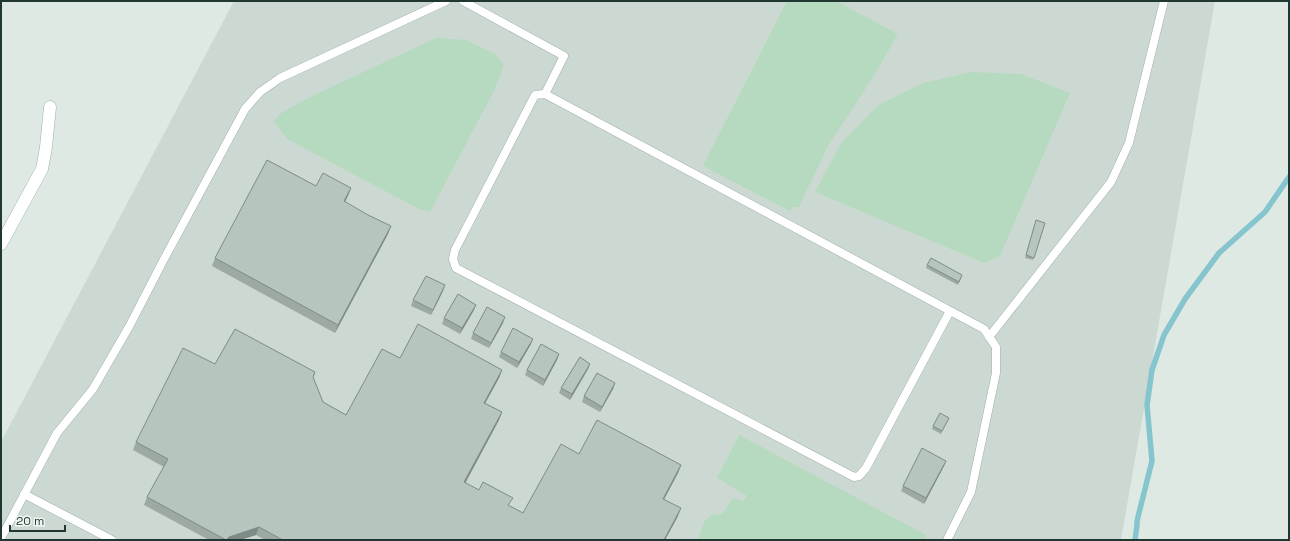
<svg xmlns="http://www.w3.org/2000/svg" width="1290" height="541" font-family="'Space Grotesk',sans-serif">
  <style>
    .built { fill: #ccd9d2 }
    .green { fill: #b6dabf }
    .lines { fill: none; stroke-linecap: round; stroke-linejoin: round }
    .stream { stroke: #86c5ce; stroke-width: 5.5 }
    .lane-casing { stroke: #a1b0ab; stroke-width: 9 }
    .street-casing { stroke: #a1b0ab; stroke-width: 13 }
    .lane { stroke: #fff; stroke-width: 8 }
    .street { stroke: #fff; stroke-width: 12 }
    .wall { fill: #9daaa4 }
    .shaded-wall { fill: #7f8b86 }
    .building { fill: #b6c6bf; stroke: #7f8b86 }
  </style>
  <rect width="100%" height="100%" fill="#dee9e4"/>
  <path class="built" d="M 234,1 L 1215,1 L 1121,540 L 1,540 L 1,442 Z"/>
  <path class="green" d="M 787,1 L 836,1 L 898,34 L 872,79 L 829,144 L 799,207 L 793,207 L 790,211 L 703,166 Z
    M 436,38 L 466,40 L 495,54 L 504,65 L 495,89 L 430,212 L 419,209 L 287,139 L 274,121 L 281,113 L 312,96 Z
    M 972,72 L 1021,74 L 1070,93 L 1000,256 L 984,263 L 815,192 L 841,143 L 877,106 L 923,83 Z
    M 739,435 L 926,535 L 924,540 L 699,540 L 699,538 L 704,522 L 711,515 L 722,514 L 733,498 L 743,501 L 747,496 L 717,478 Z"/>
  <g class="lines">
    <path class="stream" d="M 1135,540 L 1137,525 L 1137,521 L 1152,461 L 1147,405 L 1152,370 L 1164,335 L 1185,299 L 1219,253 L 1265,212 L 1289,177"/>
    <defs>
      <path id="lane" d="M 463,1 L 564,56 L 545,94 L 984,329 L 996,347 L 996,373 L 971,492 L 947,540
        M 545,94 L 535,95 L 455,250 L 453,259 L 456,268 L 854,477 L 859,476 L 866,468 L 950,311
        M 989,337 L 1111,182 L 1129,143 L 1164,1
        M 24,494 L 112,540
        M 1,538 L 57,433 L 93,389 L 130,325 L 163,261 L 245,109 L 260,92 L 280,78 L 446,1"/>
      <path id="street" d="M 1,244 L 42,169 L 46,147 L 50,107"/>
    </defs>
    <use href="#lane" class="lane-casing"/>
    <use href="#street" class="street-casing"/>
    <use href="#lane" class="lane"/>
    <use href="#street" class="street"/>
  </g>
  <path class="wall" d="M 316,186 L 351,188 L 345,202 L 388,234 L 335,333 L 212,266 L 215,258 Z
    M 1036,220 L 1045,223 L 1033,260 L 1025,258 Z
    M 927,265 L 961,278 L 958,285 L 926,268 Z
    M 443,291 L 431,315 L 411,306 L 413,300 Z
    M 474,310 L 460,334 L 442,324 L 444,318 Z
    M 503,323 L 489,348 L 471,339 L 473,333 Z
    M 531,344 L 517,368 L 499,357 L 501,352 Z
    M 559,354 L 557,360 L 543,386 L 525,375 L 527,370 Z
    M 400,358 L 502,370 L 499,378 L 485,403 L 502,412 L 499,420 L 465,483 L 523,513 L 579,454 L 681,465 L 678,473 L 664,499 L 678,516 L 665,540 L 265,540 L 256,535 L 240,540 L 209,540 L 144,505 L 147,497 L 164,467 L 133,450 L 136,442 L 215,364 L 315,372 L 313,378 L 323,402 L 346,415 Z
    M 590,364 L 588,369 L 570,400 L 559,393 L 561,388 Z
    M 615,383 L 613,389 L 600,412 L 582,402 L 584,396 Z
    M 949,418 L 941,434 L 932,429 L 933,426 Z
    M 946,461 L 944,466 L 924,504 L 901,491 L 903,486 Z"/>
  <path class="shaded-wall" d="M 351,188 L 348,196 L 341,209 L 344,201 Z
    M 391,226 L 388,234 L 335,333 L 338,325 Z
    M 445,285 L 443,291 L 431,315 L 433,310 Z
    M 476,305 L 474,310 L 460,334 L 462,328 Z
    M 505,317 L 503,323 L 489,348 L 491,343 Z
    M 533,339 L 531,344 L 517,368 L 519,362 Z
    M 559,354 L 557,360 L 543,386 L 545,380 Z
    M 590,364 L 588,369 L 570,400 L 572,394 Z
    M 502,370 L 499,378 L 481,411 L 484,403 Z
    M 615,383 L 613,389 L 600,412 L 602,407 Z
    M 502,412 L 499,420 L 461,491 L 464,482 Z
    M 946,461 L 944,466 L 924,504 L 926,498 Z
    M 681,465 L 678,473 L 660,507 L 663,499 Z
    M 681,508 L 678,516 L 665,540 L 664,540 Z
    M 259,527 L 256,535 L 240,540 L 227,540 L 229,537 Z"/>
  <path class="building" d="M 267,160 L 316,186 L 323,173 L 351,188 L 344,201 L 368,215 L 391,226 L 338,325 L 215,258 Z
    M 1036,220 L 1045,223 L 1034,258 L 1026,255 Z
    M 931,258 L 962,275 L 959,282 L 927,265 Z
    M 426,276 L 445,285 L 433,310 L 413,300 Z
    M 458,294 L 476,305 L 462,328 L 444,318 Z
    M 487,307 L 505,317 L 491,343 L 473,333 Z
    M 418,324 L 502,370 L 484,403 L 502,412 L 464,482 L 479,490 L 483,482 L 513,498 L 508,505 L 523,513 L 561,444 L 579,454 L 597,420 L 681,465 L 663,499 L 681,508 L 664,540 L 281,540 L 281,539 L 259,527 L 229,537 L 226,540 L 147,497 L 168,459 L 136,442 L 183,348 L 215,364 L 235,329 L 315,372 L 313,377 L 323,402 L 346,415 L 382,349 L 400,358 Z
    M 513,328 L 533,339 L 519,362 L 501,352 Z
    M 541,344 L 559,354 L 545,380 L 527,370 Z
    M 580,357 L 590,364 L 572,394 L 561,388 Z
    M 597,373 L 615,383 L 602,407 L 584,396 Z
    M 940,413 L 949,418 L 942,431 L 933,426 Z
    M 922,448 L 946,461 L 926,498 L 903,486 Z"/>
  <rect width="1290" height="541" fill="none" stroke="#203831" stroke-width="4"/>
  <path d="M10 525v6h55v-6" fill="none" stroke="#203831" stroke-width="2"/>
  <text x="16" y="525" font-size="12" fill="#203831" stroke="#eef6f2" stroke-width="3" paint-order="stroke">20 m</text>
</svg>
